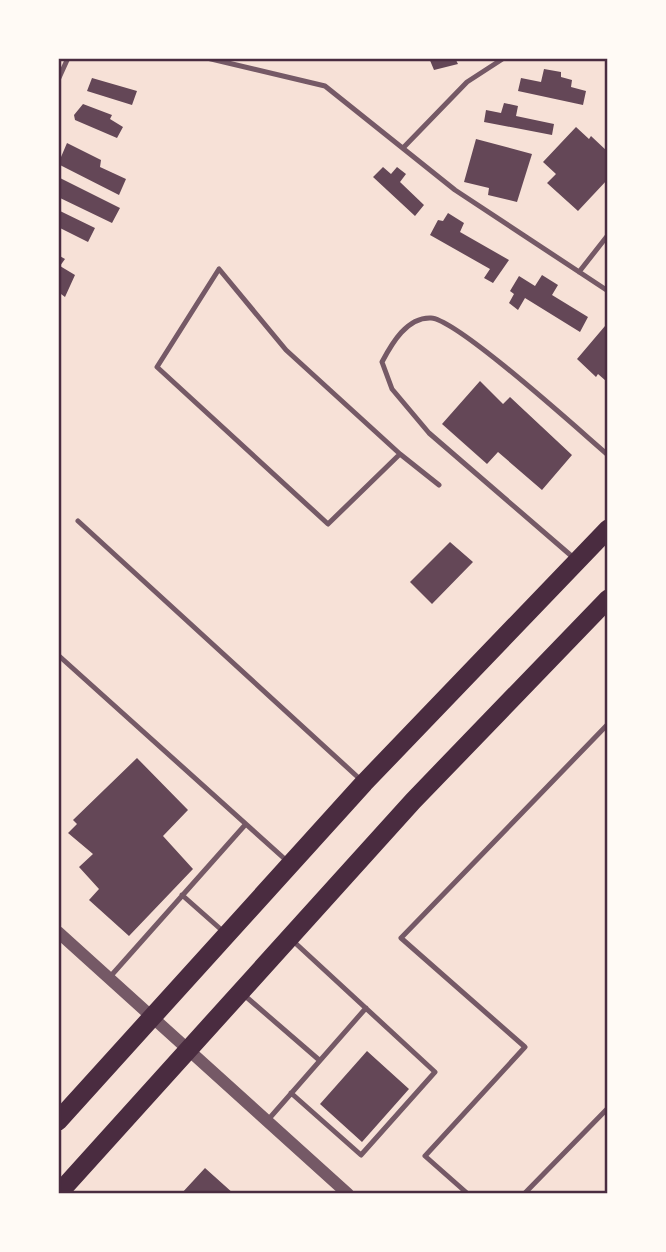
<svg xmlns="http://www.w3.org/2000/svg" width="666" height="1252" font-family="'Space Grotesk',sans-serif">
  <style>
    .building { fill: #644757 }
    .lines { fill: none; stroke-linecap: round; stroke-linejoin: round }
    .service { stroke: #755966; stroke-width: 5 }
    .tertiary { stroke: #755966; stroke-width: 12 }
    .trunk { stroke: #4a2c40; stroke-width: 19 }
    .neatline { fill: none; stroke: #4a2c40; stroke-width: 2.5 }
  </style>
  <rect width="100%" height="100%" fill="#f7e1d7"/>
  <path class="building" d="M 429,58 L 455,58 L 458,64 L 434,70 Z
    M 544,69 L 561,72 L 561,77 L 572,80 L 571,87 L 586,91 L 583,105 L 518,91 L 521,78 L 541,82 Z
    M 92,78 L 137,91 L 132,105 L 87,91 Z
    M 504,103 L 518,106 L 516,116 L 554,124 L 552,135 L 484,122 L 486,110 L 501,113 Z
    M 83,104 L 112,115 L 110,119 L 123,127 L 117,138 L 75,120 L 74,115 Z
    M 576,127 L 589,139 L 591,136 L 608,152 L 608,179 L 578,211 L 547,183 L 556,174 L 543,162 Z
    M 476,139 L 532,154 L 517,202 L 488,195 L 489,188 L 464,182 Z
    M 67,143 L 101,160 L 100,167 L 126,179 L 119,195 L 58,164 Z
    M 383,167 L 391,174 L 397,167 L 406,174 L 400,182 L 424,205 L 415,216 L 373,177 Z
    M 58,177 L 120,208 L 112,223 L 58,197 Z
    M 58,210 L 95,228 L 88,242 L 58,227 Z
    M 448,213 L 464,223 L 460,232 L 509,260 L 493,283 L 484,278 L 490,269 L 430,235 L 438,220 L 443,221 Z
    M 58,255 L 65,259 L 60,266 L 75,275 L 65,297 L 61,294 L 58,300 Z
    M 542,275 L 558,285 L 552,295 L 588,317 L 580,332 L 525,298 L 518,310 L 509,303 L 514,294 L 510,291 L 519,276 L 535,286 Z
    M 605,326 L 608,329 L 606,381 L 598,374 L 596,377 L 577,359 Z
    M 480,381 L 503,404 L 510,397 L 572,455 L 542,490 L 498,452 L 487,464 L 442,424 Z
    M 450,542 L 473,562 L 432,604 L 410,582 Z
    M 137,758 L 188,810 L 163,836 L 193,869 L 129,936 L 89,900 L 99,889 L 79,867 L 93,854 L 68,833 L 77,824 L 73,820 Z
    M 367,1051 L 409,1089 L 362,1142 L 320,1104 Z
    M 205,1168 L 234,1194 L 181,1194 Z"/>
  <g class="lines">
    <path class="service" d="M 207,58 L 325,86 L 455,190 L 608,291
      M 58,80 L 68,58
      M 403,148 L 467,82 L 504,58
      M 579,272 L 608,235
      M 400,454 L 286,350 L 219,269 L 157,367 L 328,524 L 400,454 L 439,485
      M 78,521 L 362,781
      M 575,559 L 429,433 L 392,389 L 382,362 C 392,343 407,317 431,318 C 457,319 581,432 608,455
      M 58,655 L 287,861
      M 182,895 L 225,933
      M 109,978 L 245,825
      M 244,995 L 318,1059
      M 291,1093 L 361,1155 L 435,1072 L 292,940
      M 267,1121 L 366,1008
      M 468,1194 L 425,1156 L 525,1047 L 401,938 L 608,724
      M 524,1194 L 608,1108"/>
    <path class="tertiary" d="M 58,932 L 348,1194"/>
    <path class="trunk" d="M 58,1121 L 364,783 L 608,529
      M 58,1194 L 413,801 L 608,599"/>
  </g>
  <rect width="666" height="1252" fill="none" stroke="#fffaf5" stroke-width="119"/>
  <rect x="60" y="60" width="546" height="1132" class="neatline"/>
</svg>
